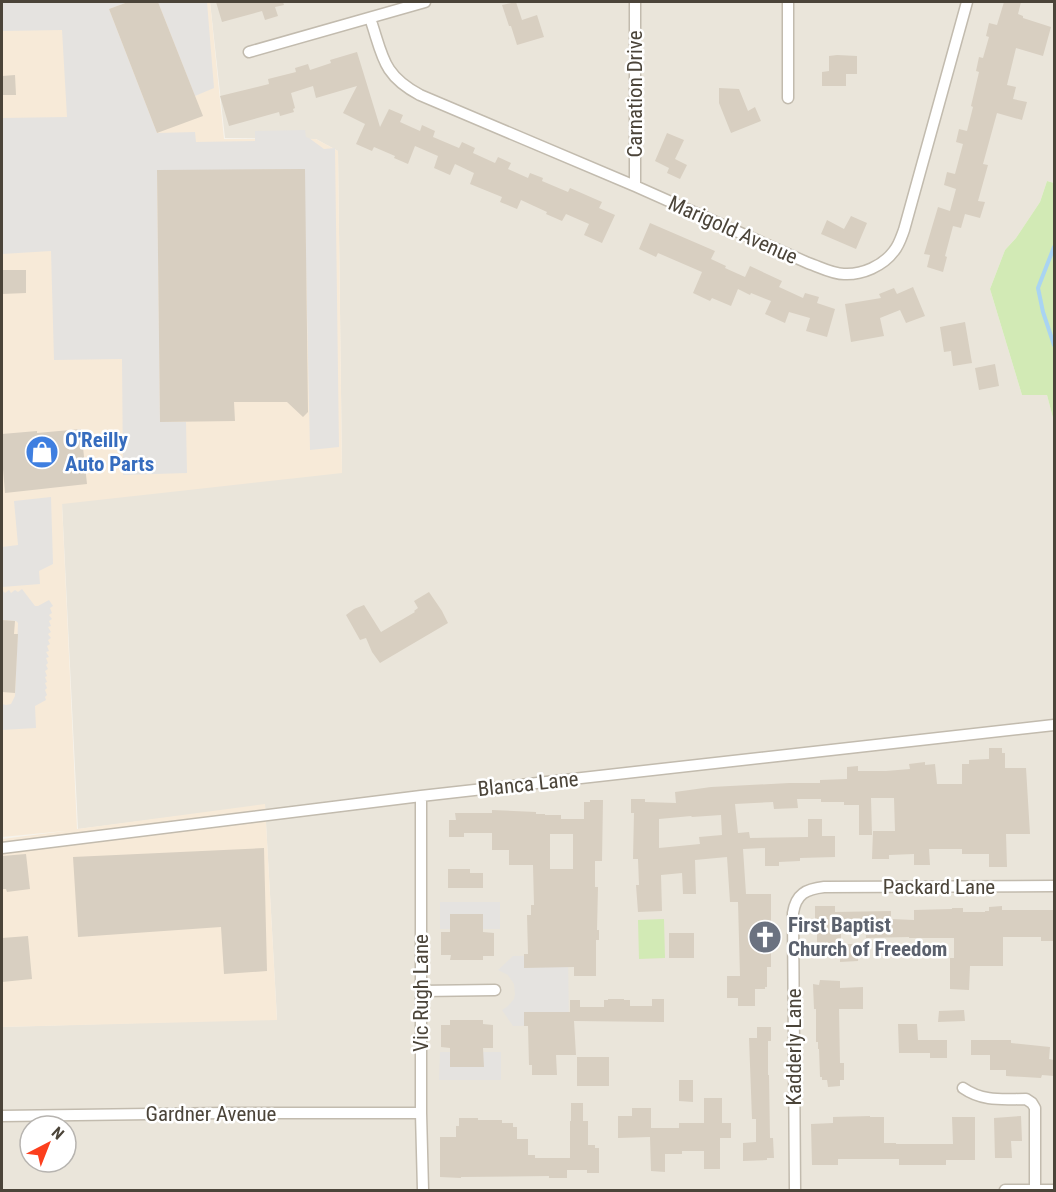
<svg xmlns="http://www.w3.org/2000/svg" width="1056" height="1192" font-family="'Roboto Condensed',sans-serif">
  <style>
    .residential { fill: #eae5da; fill-rule: evenodd }
    .commercial { fill: #f7ead8 }
    .green { fill: #d2eab5 }
    .parking { fill: #e5e3e0 }
    .lines { fill: none; stroke-linecap: round; stroke-linejoin: round }
    .stream { stroke: #a9d4f2; stroke-width: 4 }
    .building { fill: #d8cfc1; fill-rule: evenodd }
    .street-casing { stroke: #c2bbae; stroke-width: 13 }
    .street { stroke: #fff; stroke-width: 10 }
    .labels { text-anchor: middle; stroke-width: 5; stroke-linejoin: round; paint-order: stroke }
    .street-label { font-size: 21px; fill: #4b4439; stroke: #fff }
    .shop-label { font-size: 21px; font-weight: bold; fill: #366cbe; stroke: #fff; text-anchor: start }
    .worship-label { font-size: 21px; font-weight: bold; fill: #5b616d; stroke: #fff; text-anchor: start }
  </style>
  <rect width="100%" height="100%" fill="#f6f3ec"/>
  <path class="residential" d="M 210,2 L 1054,2 L 1054,183 L 1047,181 L 1040,202 L 1016,238 L 1005,250 L 990,289 L 1022,395 L 1047,395 L 1054,422 L 1054,1190 L 2,1190 L 2,1027 L 277,1019 L 265,805 L 78,829 L 62,503 L 342,472 L 338,151 L 316,139 L 225,138 ZM 30,1126 L 66,1126 L 66,1162 L 30,1162 Z"/>
  <path class="commercial" d="M 2,2 L 210,2 L 224,139 L 316,139 L 338,151 L 342,473 L 62,504 L 77,829 L 265,804 L 277,1020 L 2,1027 L 2,839 L 65,831 L 2,837 Z"/>
  <path class="green" d="M 1047,181 L 1054,183 L 1054,422 L 1047,395 L 1022,395 L 990,289 L 1005,250 L 1016,238 L 1040,202 Z
    M 664,919 L 665,958 L 639,959 L 638,920 Z"/>
  <path class="parking" d="M 2,2 L 128,2 L 109,9 L 157,133 L 195,132 L 196,142 L 255,141 L 255,131 L 305,130 L 306,137 L 309,138 L 324,149 L 335,148 L 339,447 L 310,450 L 304,169 L 157,171 L 160,422 L 186,422 L 187,473 L 123,475 L 122,359 L 54,360 L 51,251 L 2,254 L 2,118 L 67,117 L 62,30 L 2,31 Z
    M 158,2 L 207,2 L 214,88 L 195,96 Z
    M 51,497 L 53,564 L 39,571 L 40,584 L 2,587 L 2,547 L 18,545 L 14,501 Z
    M 22,589 L 35,606 L 38,606 L 49,600 L 53,606 L 50,608 L 52,613 L 49,615 L 52,619 L 49,621 L 51,626 L 48,627 L 51,632 L 48,634 L 51,638 L 48,640 L 50,644 L 47,646 L 49,651 L 46,652 L 49,657 L 46,658 L 48,663 L 46,665 L 48,669 L 45,671 L 47,676 L 45,677 L 47,682 L 45,683 L 47,688 L 45,690 L 47,695 L 45,697 L 46,700 L 35,706 L 36,728 L 2,730 L 2,704 L 6,705 L 11,704 L 15,696 L 18,623 L 16,621 L 2,620 L 2,592 L 3,591 L 5,593 L 9,590 L 11,593 L 15,590 L 18,592 Z
    M 440,902 L 500,902 L 500,929 L 440,929 Z
    M 568,955 L 569,1025 L 513,1026 L 502,1010 L 508,1006 L 514,999 L 515,994 L 514,984 L 508,975 L 498,970 L 513,956 Z
    M 440,1052 L 501,1052 L 501,1080 L 439,1080 Z"/>
  <g class="lines">
    <path class="stream" d="M 1054,247 L 1038,288 L 1043,312 L 1054,345"/>
  </g>
  <path class="building" d="M 128,2 L 158,2 L 203,116 L 157,133 L 109,9 Z
    M 216,2 L 283,2 L 284,5 L 275,7 L 278,16 L 265,20 L 262,11 L 222,22 Z
    M 516,2 L 522,20 L 537,15 L 544,37 L 517,45 L 511,26 L 509,26 L 502,5 Z
    M 1004,2 L 1021,2 L 1018,14 L 1023,16 L 1023,18 L 1051,27 L 1043,56 L 1016,48 L 1007,85 L 1016,87 L 1013,99 L 1027,102 L 1022,120 L 997,113 L 983,164 L 988,165 L 978,201 L 985,202 L 980,218 L 965,214 L 961,228 L 953,226 L 945,256 L 947,257 L 943,272 L 927,267 L 930,255 L 924,254 L 938,207 L 950,211 L 956,189 L 944,185 L 947,172 L 955,174 L 963,144 L 956,142 L 959,129 L 967,131 L 973,107 L 971,106 L 979,72 L 976,71 L 979,57 L 983,58 L 989,37 L 986,36 L 989,23 L 997,25 Z
    M 357,52 L 380,127 L 389,109 L 403,115 L 400,122 L 420,131 L 422,125 L 435,131 L 433,137 L 459,148 L 462,142 L 475,148 L 473,153 L 495,163 L 498,157 L 511,163 L 508,169 L 528,178 L 530,173 L 543,178 L 542,181 L 568,192 L 570,188 L 602,202 L 599,208 L 615,215 L 602,243 L 584,235 L 589,224 L 566,214 L 562,221 L 546,214 L 547,212 L 521,200 L 517,209 L 500,202 L 502,197 L 470,184 L 474,173 L 455,164 L 450,175 L 434,168 L 438,156 L 415,146 L 408,164 L 394,158 L 395,156 L 374,147 L 372,151 L 356,144 L 365,124 L 343,113 L 357,86 L 316,98 L 313,86 L 291,93 L 295,108 L 293,109 L 294,112 L 280,116 L 279,112 L 229,126 L 220,96 L 269,84 L 268,79 L 296,72 L 295,68 L 308,64 L 310,70 L 331,63 L 330,60 Z
    M 837,55 L 857,56 L 857,74 L 846,74 L 846,86 L 822,86 L 822,72 L 829,71 L 829,56 Z
    M 15,75 L 16,95 L 2,95 L 2,76 Z
    M 719,88 L 739,89 L 748,111 L 755,107 L 761,121 L 731,133 L 719,103 Z
    M 667,133 L 684,140 L 675,159 L 687,165 L 680,179 L 667,173 L 669,168 L 655,161 Z
    M 305,169 L 308,412 L 303,417 L 287,402 L 234,402 L 235,421 L 160,422 L 157,170 Z
    M 851,216 L 867,223 L 856,249 L 821,234 L 827,220 L 844,229 Z
    M 650,223 L 715,251 L 711,259 L 726,266 L 725,268 L 745,277 L 750,266 L 782,281 L 779,287 L 803,298 L 805,293 L 819,297 L 817,303 L 835,309 L 827,337 L 806,331 L 810,318 L 789,312 L 785,323 L 765,314 L 771,301 L 751,293 L 750,295 L 738,289 L 731,306 L 712,298 L 710,301 L 693,293 L 702,272 L 658,253 L 656,257 L 639,249 Z
    M 2,270 L 26,270 L 26,293 L 2,294 Z
    M 913,287 L 925,316 L 906,323 L 900,310 L 880,318 L 884,336 L 851,342 L 845,304 L 881,298 L 879,294 L 894,288 L 897,294 Z
    M 965,322 L 972,363 L 953,366 L 951,351 L 944,352 L 940,327 Z
    M 995,364 L 999,386 L 979,390 L 975,368 Z
    M 81,429 L 87,484 L 5,493 L 3,469 L 2,469 L 2,434 L 37,431 L 37,433 Z
    M 429,592 L 442,611 L 448,623 L 380,663 L 372,652 L 366,638 L 360,640 L 346,615 L 354,609 L 364,605 L 381,632 L 415,612 L 414,611 L 418,608 L 414,601 Z
    M 2,620 L 15,621 L 14,634 L 18,634 L 15,693 L 2,692 Z
    M 989,748 L 1002,748 L 1002,753 L 1005,753 L 1005,768 L 1026,768 L 1030,834 L 1006,834 L 1007,867 L 989,867 L 989,854 L 962,854 L 962,849 L 929,849 L 930,865 L 914,865 L 914,854 L 889,855 L 889,859 L 872,859 L 873,831 L 895,831 L 894,798 L 871,798 L 872,835 L 859,835 L 859,805 L 844,805 L 844,802 L 821,802 L 821,799 L 797,799 L 798,808 L 774,809 L 773,802 L 735,804 L 738,833 L 749,832 L 750,838 L 808,837 L 808,819 L 822,819 L 822,836 L 835,836 L 835,857 L 800,858 L 800,861 L 779,862 L 779,866 L 765,866 L 765,848 L 743,849 L 746,894 L 771,894 L 771,967 L 767,967 L 767,987 L 765,987 L 765,989 L 755,989 L 755,1006 L 738,1006 L 738,998 L 727,998 L 727,976 L 740,976 L 738,902 L 730,902 L 727,857 L 695,860 L 696,894 L 683,894 L 682,873 L 661,875 L 662,911 L 638,912 L 636,885 L 639,885 L 638,859 L 633,859 L 634,813 L 631,813 L 631,799 L 645,799 L 645,802 L 676,803 L 675,792 L 711,787 L 789,783 L 820,783 L 820,780 L 847,779 L 847,767 L 858,766 L 858,771 L 886,771 L 910,769 L 909,764 L 925,762 L 925,765 L 935,764 L 937,784 L 962,784 L 962,764 L 969,764 L 969,760 L 989,759 ZM 721,815 L 722,835 L 699,837 L 700,844 L 659,848 L 659,819 L 691,816 L 692,817 Z
    M 590,800 L 603,800 L 602,861 L 595,861 L 595,887 L 598,887 L 597,930 L 599,930 L 599,940 L 596,940 L 596,976 L 574,976 L 574,967 L 524,968 L 524,954 L 528,954 L 527,915 L 531,915 L 531,905 L 534,905 L 533,865 L 509,865 L 509,850 L 492,850 L 492,833 L 464,833 L 464,837 L 449,837 L 449,820 L 456,820 L 455,813 L 492,813 L 492,810 L 536,812 L 536,814 L 545,814 L 545,815 L 561,815 L 561,819 L 584,819 L 584,802 L 590,802 ZM 550,834 L 573,834 L 573,869 L 550,869 Z
    M 264,848 L 267,971 L 224,974 L 221,927 L 78,937 L 73,857 Z
    M 26,854 L 30,889 L 7,892 L 6,889 L 2,889 L 2,856 Z
    M 448,869 L 470,869 L 470,873 L 483,873 L 483,888 L 448,888 Z
    M 815,906 L 835,906 L 835,912 L 891,911 L 891,919 L 914,920 L 914,910 L 952,909 L 952,908 L 963,908 L 963,912 L 985,912 L 985,911 L 989,911 L 989,907 L 1002,906 L 1002,910 L 1054,910 L 1054,941 L 1041,941 L 1041,937 L 1003,937 L 1003,966 L 970,966 L 969,990 L 950,989 L 950,958 L 954,958 L 954,938 L 909,938 L 909,937 L 866,938 L 865,922 L 841,922 L 841,944 L 859,944 L 858,961 L 840,962 L 840,956 L 817,956 L 817,924 L 815,924 Z
    M 450,914 L 483,914 L 483,932 L 494,933 L 494,956 L 483,956 L 483,960 L 450,960 L 451,955 L 441,955 L 441,932 L 450,932 Z
    M 669,933 L 694,933 L 694,958 L 669,958 Z
    M 28,936 L 32,979 L 2,982 L 2,938 Z
    M 820,980 L 840,981 L 840,988 L 863,987 L 863,1009 L 839,1009 L 840,1063 L 844,1063 L 844,1080 L 840,1080 L 840,1086 L 828,1087 L 827,1080 L 822,1080 L 822,1077 L 820,1077 L 819,1049 L 818,1049 L 818,1042 L 816,1042 L 816,1009 L 814,1009 L 813,984 L 819,985 Z
    M 608,999 L 624,999 L 624,1000 L 630,1000 L 630,1006 L 652,1006 L 652,999 L 664,999 L 664,1022 L 574,1021 L 576,1055 L 556,1055 L 557,1075 L 532,1075 L 532,1065 L 529,1065 L 528,1026 L 524,1026 L 524,1012 L 570,1012 L 570,1000 L 580,1000 L 580,1007 L 604,1007 L 604,1000 L 608,1000 Z
    M 964,1010 L 965,1021 L 938,1022 L 939,1011 Z
    M 450,1020 L 483,1020 L 483,1024 L 493,1025 L 493,1048 L 483,1048 L 484,1067 L 450,1067 L 450,1048 L 441,1047 L 441,1025 L 450,1025 Z
    M 898,1024 L 917,1024 L 918,1040 L 947,1040 L 947,1058 L 930,1058 L 930,1053 L 899,1053 Z
    M 757,1027 L 771,1027 L 771,1041 L 768,1041 L 768,1075 L 769,1075 L 770,1138 L 773,1138 L 774,1158 L 767,1158 L 767,1160 L 743,1161 L 743,1143 L 756,1142 L 756,1119 L 752,1119 L 749,1038 L 757,1038 Z
    M 971,1040 L 1011,1040 L 1011,1043 L 1050,1047 L 1049,1059 L 1054,1060 L 1054,1076 L 1042,1075 L 1041,1078 L 1006,1076 L 1006,1070 L 990,1070 L 990,1055 L 971,1055 Z
    M 577,1057 L 609,1057 L 609,1086 L 577,1086 Z
    M 679,1080 L 693,1080 L 693,1102 L 679,1101 Z
    M 704,1098 L 722,1098 L 722,1123 L 731,1123 L 731,1138 L 720,1138 L 720,1169 L 704,1169 L 704,1151 L 682,1151 L 682,1154 L 665,1154 L 665,1172 L 651,1171 L 650,1137 L 618,1138 L 618,1116 L 632,1116 L 632,1108 L 651,1108 L 651,1128 L 679,1128 L 679,1123 L 704,1123 Z
    M 571,1103 L 583,1103 L 583,1121 L 588,1121 L 588,1145 L 595,1145 L 595,1148 L 599,1148 L 599,1173 L 587,1173 L 587,1170 L 567,1170 L 567,1178 L 549,1178 L 549,1176 L 461,1177 L 461,1178 L 440,1177 L 440,1137 L 456,1137 L 456,1126 L 459,1126 L 459,1118 L 478,1118 L 478,1120 L 502,1120 L 502,1123 L 513,1123 L 513,1127 L 517,1127 L 517,1139 L 528,1139 L 528,1155 L 535,1155 L 535,1158 L 570,1158 L 570,1121 L 571,1121 Z
    M 870,1116 L 870,1117 L 884,1117 L 884,1143 L 896,1143 L 896,1144 L 953,1144 L 952,1117 L 975,1117 L 975,1160 L 946,1160 L 946,1165 L 899,1165 L 899,1159 L 838,1159 L 838,1165 L 812,1165 L 811,1124 L 833,1123 L 833,1117 Z
    M 1021,1116 L 1022,1141 L 1011,1141 L 1012,1158 L 995,1158 L 994,1118 Z"/>
  <g class="lines">
    <defs>
      <path id="street" d="M 370,18 C 383,56 382,75 420,95 L 635,186 L 808,263 C 820,267 832,274 844,274 C 862,275 883,266 894,251 C 899,245 901,238 904,230 L 967,2
        M 249,52 L 425,2
        M 788,98 L 788,2
        M 635,186 L 635,2
        M 421,796 L 421,1113 L 423,1190
        M 2,848 L 421,796 L 1054,725
        M 421,991 L 495,990
        M 963,1088 C 983,1102 1003,1099 1026,1099 L 1032,1103 L 1035,1108 L 1035,1190
        M 2,1116 L 225,1113 L 421,1113
        M 795,1190 L 793,913 C 796,894 806,889 824,887 L 1054,886
        M 1005,1190 L 1054,1190"/>
    </defs>
    <use href="#street" class="street-casing"/>
    <use href="#street" class="street"/>
  </g>
  <defs>
    <symbol id="shop-disc" viewBox="-11 -11 22 22"><circle r="9.5" fill="#3f7fe0" stroke="#fff"/><path d="M-5-2.5h2.3a2.7 3.5 0 0 1 5.4 0H5L5.5 6h-11ZM-1.5-2.5h3a1.5 2.3 0 0 0-3 0Z" fill="#fff"/></symbol>
    <symbol id="church-disc" viewBox="-11 -11 22 22"><circle r="9.5" fill="#6b7280" stroke="#fff"/><path d="M-1.2-6h2.4v3.5h3.3v2.4h-3.3V6h-2.4V-.1h-3.3v-2.4h3.3Z" fill="#fff"/></symbol>
  </defs>
  <g fill-rule="evenodd">
    <use href="#shop-disc" x="23" y="433" width="38" height="38"/>
    <use href="#church-disc" x="746" y="918" width="38" height="38"/>
  </g>
  <g class="labels">
    <g class="street-label">
      <text transform="translate(635 94) rotate(-90)" y="7">Carnation Drive</text>
      <text transform="translate(733 230) rotate(24)" y="7">Marigold Avenue</text>
      <text transform="translate(528 784) rotate(-6)" y="7">Blanca Lane</text>
      <text x="939" y="894">Packard Lane</text>
      <text transform="translate(421 993) rotate(-90)" y="7">Vic Rugh Lane</text>
      <text transform="translate(794 1047) rotate(-90)" y="7">Kadderly Lane</text>
      <text x="211" y="1121">Gardner Avenue</text>
    </g>
    <g class="shop-label">
      <text x="65" y="447">O'Reilly<tspan x="65" dy="24">Auto Parts</tspan></text>
    </g>
    <g class="worship-label">
      <text x="788" y="932">First Baptist<tspan x="788" dy="24">Church of Freedom</tspan></text>
    </g>
  </g>
  <rect width="1056" height="1192" fill="none" stroke="#4b4439" stroke-width="6"/>
  <g transform="translate(48 1144) rotate(42)"><circle r="28" fill="#ffffff" stroke="#b7b4b0" stroke-width="1.5"/>
  <path d="M0-4.5L10 22L0 15L-10 22Z" fill="#fc3f1d"/>
  <text y="-9" font-size="16" font-weight="bold" text-anchor="middle" fill="#4b4439">N</text>
  </g>
</svg>
